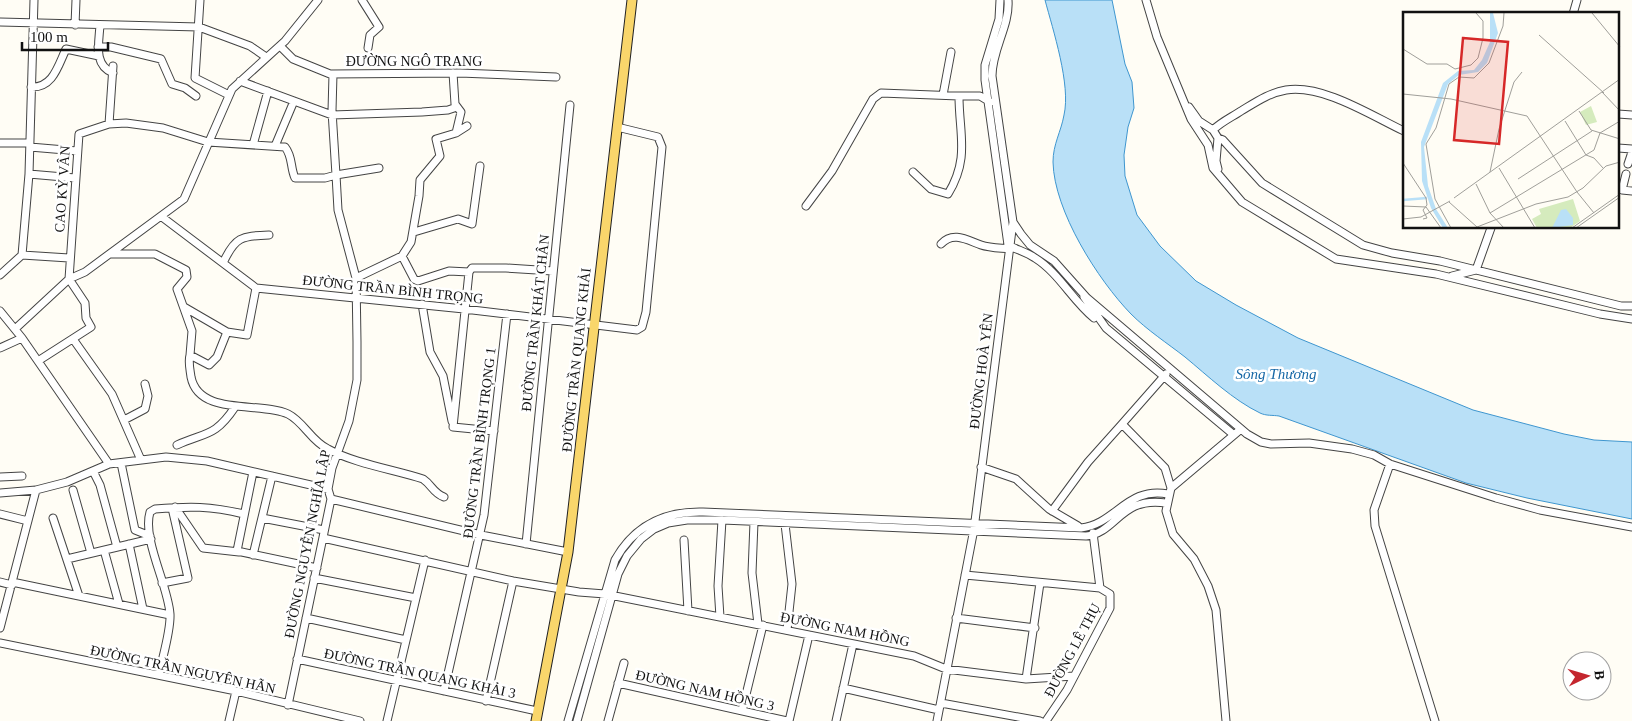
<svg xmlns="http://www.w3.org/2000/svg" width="1632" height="721" font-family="Georgia,serif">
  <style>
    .water { fill: #b9e0f7; stroke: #3f96cf }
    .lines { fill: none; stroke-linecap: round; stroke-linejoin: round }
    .minor-casing { stroke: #444; stroke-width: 9 }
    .major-casing { stroke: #222; stroke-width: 11 }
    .minor { stroke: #fff; stroke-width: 7 }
    .major { stroke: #f9d66b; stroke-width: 9 }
    .labels { text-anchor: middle; stroke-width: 5; stroke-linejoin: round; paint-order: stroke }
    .street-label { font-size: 14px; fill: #111; stroke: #fff }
    .water-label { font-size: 15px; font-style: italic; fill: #1768a6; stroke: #fff }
    .inset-river { fill: none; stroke: #b9e0f7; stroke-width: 2.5 }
    .inset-road { fill: none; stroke: #a09f9a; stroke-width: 1 }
    .view { fill: #d62828; fill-opacity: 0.15; stroke: #d62828; stroke-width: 2.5 }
    .inset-edge { fill: none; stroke: #111; stroke-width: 2.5 }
  </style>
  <rect width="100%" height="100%" fill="#fffdf5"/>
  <path class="water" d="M 1045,0 L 1112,0 L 1125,64 L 1132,82 L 1134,108 L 1128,127 L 1124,155 L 1125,176 L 1137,215 L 1160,246 L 1196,281 L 1236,305 L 1298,338 L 1473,410 L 1564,434 L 1594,440 L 1632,442 L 1632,519 L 1527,498 L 1466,483 L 1279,416 C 1273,415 1266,416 1260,413 C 1233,400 1208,376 1185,357 C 1167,343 1147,330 1131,314 C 1098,280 1054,211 1053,162 C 1053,144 1061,132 1064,115 C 1071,85 1053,30 1045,0 Z"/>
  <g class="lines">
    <defs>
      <path id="minor" d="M 200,0 L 195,78 L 229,95
        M 362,0 L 379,27 L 370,35 L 368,48
        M 1000,0 L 999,19 L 985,65 L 985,80 L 1008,245
        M 1008,0 C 1010,26 992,49 992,76 L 1013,222 L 1021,234 L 1030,245 L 1054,261 L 1087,298 L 1247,434 L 1261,442 L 1271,444 L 1309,443 L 1352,449 L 1374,455 L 1390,464 L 1496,498 L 1540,510 L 1632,527
        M 1146,0 L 1157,37 L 1191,119 L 1208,145 L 1213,168 L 1242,202 L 1336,259 L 1436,274 L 1600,314 L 1632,319
        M 1573,14 L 1577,0
        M 0,22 L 199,27 L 250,46 L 266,57
        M 75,25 L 76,0
        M 100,25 C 99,43 93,65 113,73
        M 280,46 L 293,59 L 330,74 L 460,73 L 556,77
        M 98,47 L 111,47 L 161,59 L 172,84 L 185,88 L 196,96
        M 453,73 L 455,104 L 461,112 L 456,133
        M 333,74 L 332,111 L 336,175 L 379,168
        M 240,81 L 332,115 L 422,112 L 448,110 L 457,107
        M 31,87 C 53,88 58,66 66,49 L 99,56
        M 943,95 L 951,52
        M 1189,107 L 1199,121 L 1213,130 L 1218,138 L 1216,161 L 1218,169
        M 1618,114 L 1632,115
        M 109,124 L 113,66
        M 1213,130 C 1221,122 1232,117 1241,111 C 1256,102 1269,93 1286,90 C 1323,84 1372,116 1404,131
        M 1218,138 L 1223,140 L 1262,183 L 1363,245 L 1392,253 L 1440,261 L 1621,306 L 1632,306
        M 0,143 L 30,143
        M 253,145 L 268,91
        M 275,146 L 294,101
        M 30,147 L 77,151
        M 1618,148 L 1632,149
        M 1628,164 L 1632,152
        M 913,172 L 931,189 L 948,194 C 970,158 959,134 959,96 L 980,96 L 990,102
        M 29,174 L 75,178
        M 1626,174 L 1622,190 L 1632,191
        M 806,206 L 832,171 L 873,99 L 881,93 L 959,96
        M 162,217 L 256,288 L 464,309 L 637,330 L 642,327 L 646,312 L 662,147 L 658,137 L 617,127
        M 414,232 L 458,219 L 472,224 L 480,166
        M 941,244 C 953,231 967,240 981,245 C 990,248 1000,248 1009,249
        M 1010,246 C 1018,250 1028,253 1035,258 C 1059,273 1072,300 1094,318
        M 111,254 L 155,254 L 186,270 L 187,277 L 177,289 L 192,331 L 190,355 L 209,365 L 217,357 L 227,332
        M 22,255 L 69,258
        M 402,256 L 414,279 L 418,281 L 449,271 L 469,272
        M 223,263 C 235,237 241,236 269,235
        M 0,275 L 22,255 L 29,174 L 34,0
        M 1452,276 L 1476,270 L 1491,228
        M 356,278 L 402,256 L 411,242 L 419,196 L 420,180 L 440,156 L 436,139 L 456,133 L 467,126
        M 1084,297 L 1106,328 L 1234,435
        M 422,304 L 430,352 L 443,376 L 452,421
        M 184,307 L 227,332 L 247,335 L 256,288
        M 0,311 L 22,338 L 109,464
        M 15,329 L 69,279 L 79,134 L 109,124 L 126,123 L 163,128 L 208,142 L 285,147 C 293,157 290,167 295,178 L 325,178 L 336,175 L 338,210 L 356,278 L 357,342 L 357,380 L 349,421 L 332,468 L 328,489 L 331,499 L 288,705
        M 73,339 L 112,394 L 141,460
        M 0,348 L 22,338
        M 190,355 C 188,362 190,369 191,377 C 199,417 261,401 288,414 C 304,422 311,441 328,449 C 353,463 395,470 423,479 C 432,485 433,493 444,497
        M 38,361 L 91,327 L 86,318 L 85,303 L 69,279 L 85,272 L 184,199 L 232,89 L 285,41 L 318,0
        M 124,420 L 145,409 L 148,396 L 145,384
        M 1122,424 L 1166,374
        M 494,431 L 453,427 L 469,272 L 472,268 L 506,268 L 553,271
        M 177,445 C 206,432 215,437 235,407
        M 121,463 L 135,530 L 150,536
        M 1390,464 L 1374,510 L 1375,526 L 1435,721
        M 981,467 L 1016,479 L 1049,509 L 1078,526
        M 93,471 L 100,485 L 117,547
        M 253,472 L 237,551 L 317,568
        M 0,477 L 22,476
        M 73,490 L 91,553
        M 0,493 L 36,490
        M 331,499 L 481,535 L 568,552
        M 175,507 L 203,548 L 239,552
        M 1052,511 L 1088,462 L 1122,424 L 1165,468 L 1171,488
        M 0,514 L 28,521
        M 53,518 L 79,596
        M 262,518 L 324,530
        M 754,522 L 752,573 L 758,624
        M 785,524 L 792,584 L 787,630
        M 323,538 L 513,581 L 579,592 L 605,594 L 914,656 L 946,669 L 1026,679 L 1074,676
        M 684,540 L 688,611
        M 129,544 L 143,609
        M 526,544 L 570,105
        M 104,550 L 119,604
        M 253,555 L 272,476
        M 67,559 L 151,539
        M 965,575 L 1100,588
        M 314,578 L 416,598
        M 0,582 L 12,585
        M 12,582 L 170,615
        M 162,583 L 188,578 L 172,508
        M 720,617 L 718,586 L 722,520
        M 306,618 L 406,640
        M 956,618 L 1035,628
        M 0,628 L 36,490 L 67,482 L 109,464 L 166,457 L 207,461 L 328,489
        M 0,643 L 236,691 L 360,721
        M 297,659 L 537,711
        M 159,675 C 162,658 171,631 170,614 C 168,585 142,539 150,512 L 155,509 C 190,506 210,506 244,514
        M 1026,679 L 1040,583
        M 618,683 L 787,721
        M 843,688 L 939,710
        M 444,691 L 484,515 L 507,314
        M 486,701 L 513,581
        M 941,703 L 1040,721
        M 742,711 L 763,625
        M 229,721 L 236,691
        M 387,721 L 425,560
        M 568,721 L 615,560 C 634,526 665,511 703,512 L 1081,528 C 1116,524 1127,486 1168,494
        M 577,721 L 618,574 L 627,556 L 641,539 L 654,529 L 668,523 L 687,520 L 722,520 L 1086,536 C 1117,533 1120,496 1166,503
        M 608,721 L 624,663
        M 789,721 L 809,635
        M 836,721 L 853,644
        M 937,721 L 974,529 L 1013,222
        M 1046,721 L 1067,690 L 1110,608 L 1110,594 L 1100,588 L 1093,533
        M 1226,721 L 1216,610 L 1208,586 L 1194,559 L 1173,534 L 1166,511 L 1171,488 L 1241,429"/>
      <path id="major" d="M 536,721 L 568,552 L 632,0"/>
    </defs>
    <use href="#minor" class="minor-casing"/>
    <use href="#major" class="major-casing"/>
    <use href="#minor" class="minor"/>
    <use href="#major" class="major"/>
  </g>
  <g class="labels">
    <g class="street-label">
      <text x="414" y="66">ĐƯỜNG NGÔ TRANG</text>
      <text transform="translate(62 189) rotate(-86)" y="5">CAO KỲ VÂN</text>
      <text transform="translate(393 289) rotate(6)" y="5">ĐƯỜNG TRẦN BÌNH TRỌNG</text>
      <text transform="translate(535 323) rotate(-84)" y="5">ĐƯỜNG TRẦN KHÁT CHÂN</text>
      <text transform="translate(576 360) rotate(-84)" y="5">ĐƯỜNG TRẦN QUANG KHẢI</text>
      <text transform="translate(981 371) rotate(-83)" y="5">ĐƯỜNG HOÀ YÊN</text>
      <text transform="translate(479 443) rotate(-83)" y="5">ĐƯỜNG TRẦN BÌNH TRỌNG 1</text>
      <text transform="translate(307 544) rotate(-79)" y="5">ĐƯỜNG NGUYỄN NGHĨA LẬP</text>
      <text transform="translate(845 629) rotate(11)" y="5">ĐƯỜNG NAM HỒNG</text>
      <text transform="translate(1072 650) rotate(-62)" y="5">ĐƯỜNG LÊ THỤ</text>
      <text transform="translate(183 669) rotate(12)" y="5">ĐƯỜNG TRẦN NGUYÊN HÃN</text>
      <text transform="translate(420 673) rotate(12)" y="5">ĐƯỜNG TRẦN QUANG KHẢI 3</text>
      <text transform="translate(705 690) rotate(13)" y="5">ĐƯỜNG NAM HỒNG 3</text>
    </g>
    <g class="water-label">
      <text x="1276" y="379">Sông Thương</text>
    </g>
  </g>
  <g transform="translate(1403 12)">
    <rect width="216" height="216" fill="#fffdf5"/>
    <path d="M 188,94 L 194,110 L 183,113 L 177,100 ZM 170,187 L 177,209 L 167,216 L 134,216 L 129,207 L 138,202 L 136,197 Z" fill="#d5ebbd"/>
    <path d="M 87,1 L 90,1 L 95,21 L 84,51 L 75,60 L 56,63 L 45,72 L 21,135 L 25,174 L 33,197 L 45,216 L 40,216 L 28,196 L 19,169 L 18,130 L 40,71 L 55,59 L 71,58 L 79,48 L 87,30 ZM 163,197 L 170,206 L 170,213 L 149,216 L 158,198 Z" fill="#b9e0f7"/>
    <path class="inset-river" d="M 0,188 L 24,186"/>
    <path class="inset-road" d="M 189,1 L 217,35M 136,23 L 201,81M 0,37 L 24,52 L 44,52 L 52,57 L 68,53 L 75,46 L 80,26 L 80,9 L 73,1M 199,80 L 217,99M 0,82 L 48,87 L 124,104 L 174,180M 176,99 L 188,118 L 217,127M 162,109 L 183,143 L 191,146 L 200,156M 0,151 L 23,186 L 24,193 L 20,198 L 24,206 L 20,207M 96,156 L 132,216M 87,160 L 96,117 L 111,70 L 119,60M 115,167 L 189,119M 73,172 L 87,201 L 101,216M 174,180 L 191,201M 51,186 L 217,67M 46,190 L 74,215 L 133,192 L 165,185 L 180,176 L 203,154 L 217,150M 0,194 L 23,195 L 38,216M 87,201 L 191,138 L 197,121 L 217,109M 0,207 L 18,205 L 47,189M 48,216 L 32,187 L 23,132 L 33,116 L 46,72 L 56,65 L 71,66 L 86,51 L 100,14 L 101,1M 169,216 L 217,182M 173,216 L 217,185"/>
    <path class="view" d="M 60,26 L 105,30 L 96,132 L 51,128 Z"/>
    <rect width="216" height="216" class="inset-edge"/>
  </g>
  <g transform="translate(1587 676) rotate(85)"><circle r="24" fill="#ffffff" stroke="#a0a0a0"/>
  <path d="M0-4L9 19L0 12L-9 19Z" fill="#c4262e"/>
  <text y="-8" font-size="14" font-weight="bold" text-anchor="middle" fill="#111111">B</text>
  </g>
  <path d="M22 42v8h86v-8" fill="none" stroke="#111111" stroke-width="2.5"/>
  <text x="30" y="42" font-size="15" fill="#111111" stroke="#ffffff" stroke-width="4" paint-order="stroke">100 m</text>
</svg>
